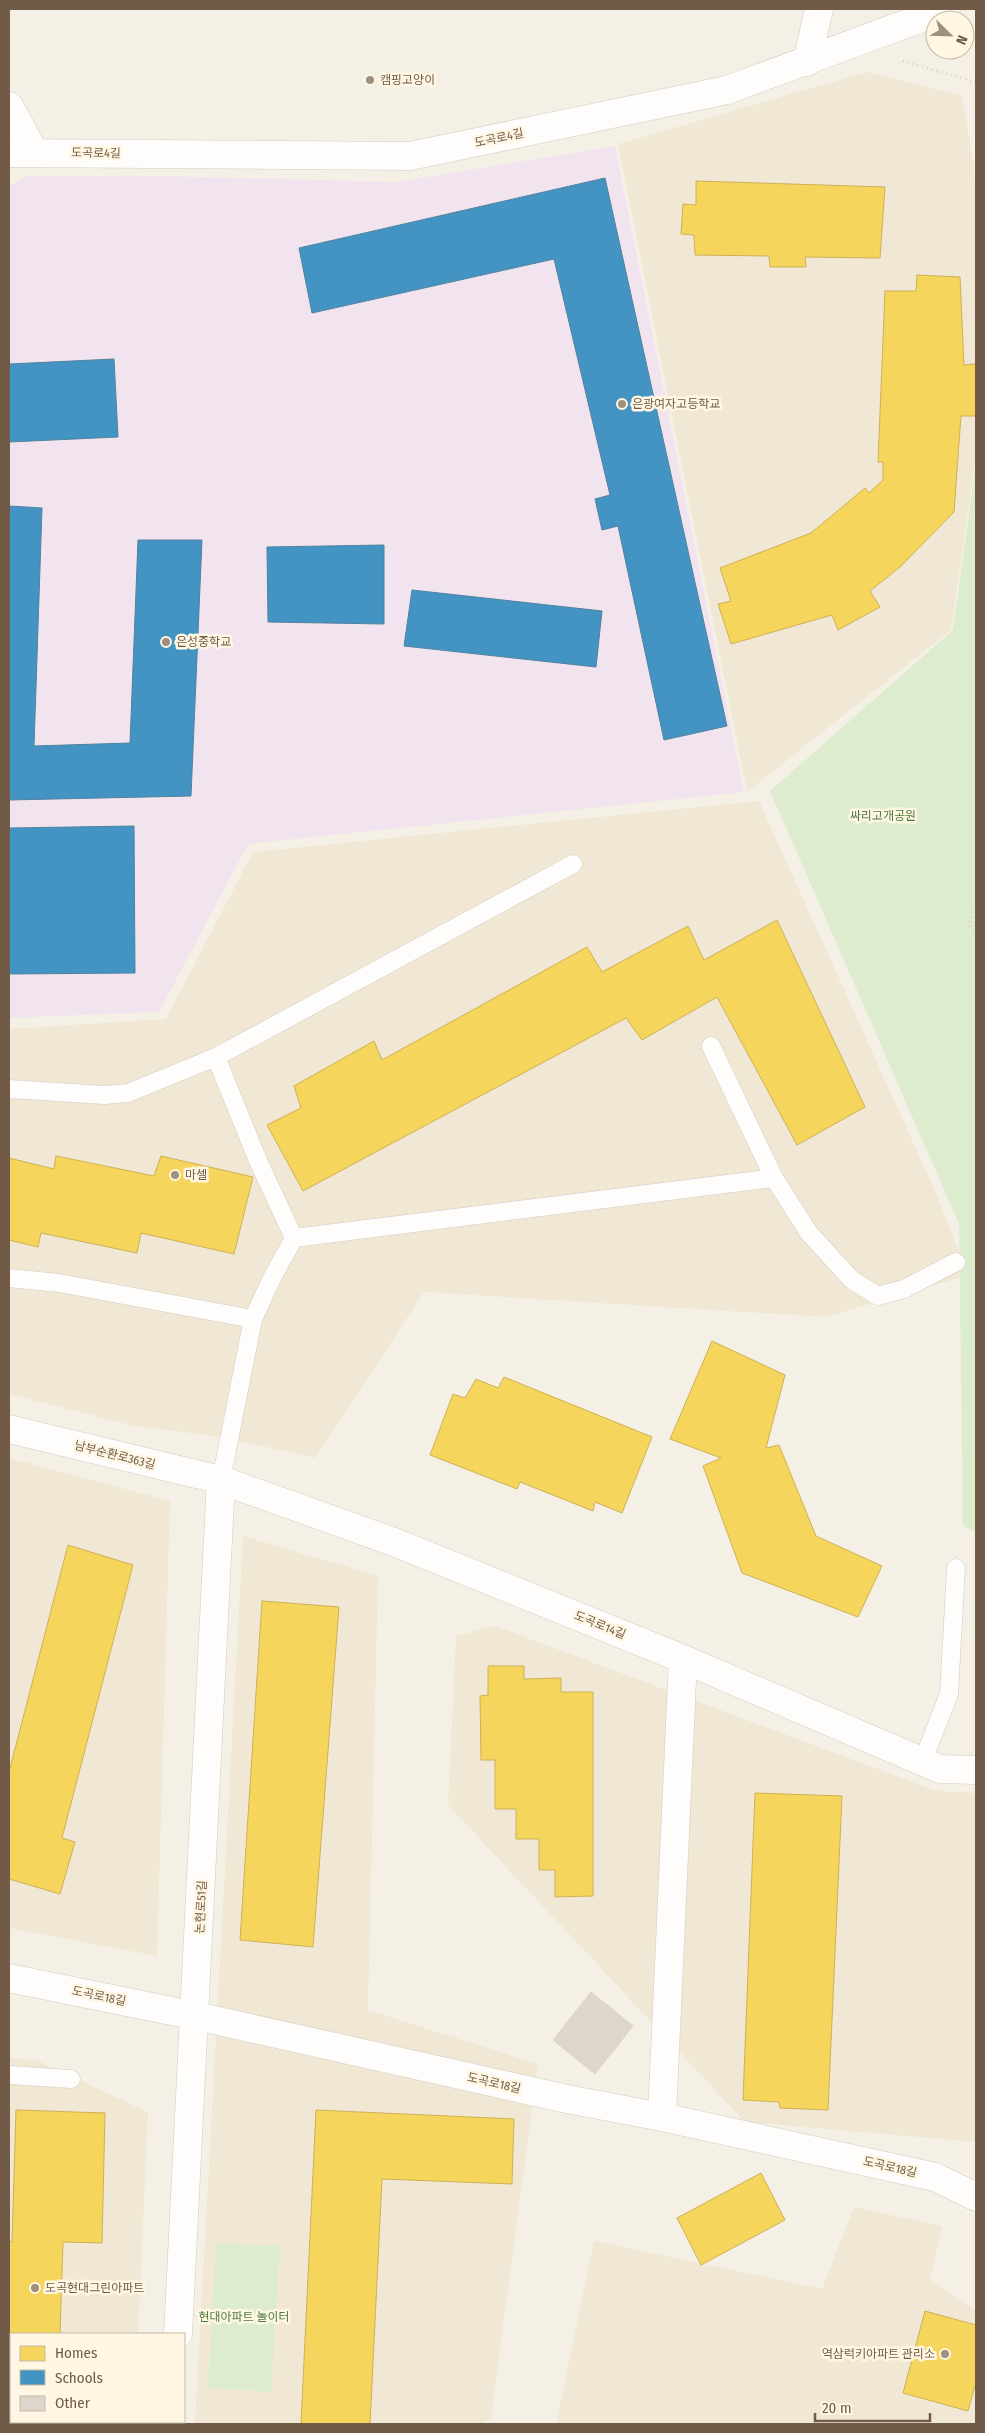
<svg xmlns="http://www.w3.org/2000/svg" width="985" height="2433" font-family="'Fira Sans Condensed','Noto Sans KR',sans-serif">
  <style>
    .residential { fill: #f1e7d5 }
    .education { fill: #f2e4ef }
    .green { fill: #ddeccf }
    .homes { fill: #f6d55c; stroke: #ceb056 }
    .schools { fill: #4393c3; stroke: #51829e }
    .building { fill: #ded6cb; stroke: #ddd4c7 }
    .lines { fill: none; stroke-linecap: round; stroke-linejoin: round }
    .service-casing { stroke: #d3cbc0; stroke-width: 19 }
    .minor-casing { stroke: #d3cbc0; stroke-width: 29 }
    .path { stroke: #d6d0c8; stroke-width: 3; stroke-dasharray: 1 4; stroke-linecap: butt }
    .service { stroke: #fefdfb; stroke-width: 18 }
    .minor { stroke: #fefdfb; stroke-width: 28 }
    .poi-dot { fill: #9f8f7e; stroke: #fff7e4; stroke-width: 2 }
    .labels { text-anchor: middle; stroke-width: 5; stroke-linejoin: round; paint-order: stroke }
    .poi-label { font-size: 12px; fill: #715b47; stroke: #fff7e4; text-anchor: start }
    .street-label { font-size: 12px; fill: #715b47; stroke: #fff7e4 }
    .park-label { font-size: 12px; fill: #4c7c41; stroke: #fff7e4 }
  </style>
  <rect width="100%" height="100%" fill="#f5f0e5"/>
  <path class="residential" d="M 868,72 L 962,96 L 974,166 L 976,206 L 976,455 L 951,630 L 747,792 L 618,144 Z
    M 759,801 L 935,1191 L 968,1275 L 826,1317 L 424,1292 L 315,1458 L 221,1437 L 131,1425 L 9,1394 L 9,1029 L 166,1019 L 253,852 Z
    M 9,1458 L 170,1501 L 157,1956 L 9,1928 Z
    M 243,1536 L 378,1576 L 368,2010 L 538,2064 L 491,2417 L 481,2424 L 195,2424 Z
    M 495,1626 L 937,1791 L 976,1793 L 976,2142 L 745,2122 L 448,1805 L 456,1636 Z
    M 9,2058 L 36,2060 L 148,2112 L 138,2334 L 11,2334 L 11,2422 L 134,2422 L 134,2424 L 9,2424 Z
    M 854,2207 L 942,2226 L 930,2280 L 976,2310 L 976,2424 L 556,2424 L 594,2241 L 822,2289 Z"/>
  <path class="education" d="M 615,146 L 744,792 L 248,844 L 159,1012 L 9,1018 L 9,186 L 27,176 L 164,176 L 396,182 Z"/>
  <path class="green" d="M 976,463 L 976,1532 L 963,1526 L 959,1224 L 770,791 L 953,630 Z
    M 216,2243 L 280,2246 L 271,2392 L 208,2388 Z"/>
  <path class="homes" d="M 696,181 L 885,187 L 880,258 L 805,257 L 806,267 L 770,267 L 769,256 L 695,255 L 694,235 L 681,234 L 683,204 L 696,205 Z
    M 917,275 L 960,277 L 964,365 L 976,364 L 976,416 L 961,416 L 954,512 L 900,567 L 870,591 L 880,607 L 838,630 L 832,615 L 731,644 L 718,604 L 731,601 L 720,568 L 811,533 L 865,488 L 869,493 L 883,480 L 883,462 L 878,462 L 885,291 L 916,291 Z
    M 777,920 L 865,1107 L 797,1145 L 717,997 L 642,1040 L 626,1018 L 303,1191 L 267,1125 L 301,1108 L 294,1086 L 374,1041 L 382,1060 L 587,947 L 602,972 L 688,926 L 704,960 Z
    M 56,1156 L 154,1176 L 161,1156 L 253,1177 L 234,1254 L 141,1233 L 137,1253 L 41,1233 L 38,1247 L 9,1240 L 9,1158 L 54,1169 Z
    M 712,1341 L 785,1375 L 766,1448 L 779,1445 L 816,1536 L 882,1566 L 858,1617 L 742,1573 L 703,1466 L 721,1458 L 670,1439 Z
    M 504,1377 L 652,1437 L 622,1513 L 595,1502 L 593,1511 L 520,1482 L 517,1489 L 430,1455 L 453,1394 L 465,1398 L 476,1379 L 498,1388 Z
    M 68,1545 L 133,1565 L 62,1838 L 75,1842 L 60,1894 L 9,1879 L 9,1772 Z
    M 262,1601 L 339,1607 L 313,1947 L 240,1940 Z
    M 488,1666 L 524,1666 L 524,1679 L 561,1678 L 561,1692 L 593,1692 L 593,1896 L 555,1897 L 555,1870 L 539,1870 L 539,1839 L 516,1839 L 516,1809 L 495,1809 L 495,1760 L 481,1760 L 480,1696 L 488,1695 Z
    M 755,1793 L 842,1796 L 828,2110 L 780,2108 L 779,2102 L 743,2100 Z
    M 16,2110 L 105,2113 L 102,2243 L 63,2242 L 60,2334 L 11,2334 L 11,2422 L 58,2422 L 58,2424 L 9,2424 L 9,2241 L 12,2242 Z
    M 316,2110 L 514,2119 L 512,2184 L 382,2179 L 370,2424 L 301,2424 Z
    M 761,2173 L 785,2220 L 701,2265 L 677,2218 Z
    M 925,2311 L 976,2325 L 976,2382 L 968,2411 L 903,2393 Z"/>
  <path class="schools" d="M 605,178 L 727,726 L 664,740 L 618,526 L 602,530 L 595,499 L 610,495 L 554,259 L 312,313 L 299,248 Z
    M 114,359 L 118,437 L 9,442 L 9,364 Z
    M 9,506 L 42,508 L 34,746 L 130,743 L 138,540 L 202,540 L 191,796 L 9,800 Z
    M 384,545 L 384,624 L 268,622 L 267,547 Z
    M 412,590 L 602,611 L 596,667 L 404,646 Z
    M 134,826 L 135,973 L 9,974 L 9,828 Z"/>
  <path class="building" d="M 591,1992 L 633,2026 L 595,2074 L 553,2040 Z"/>
  <g class="lines">
    <defs>
      <path id="service" d="M 711,1046 L 774,1178
        M 9,1089 L 104,1095 L 128,1093 L 216,1057
        M 294,1238 L 259,1163 L 216,1057 L 573,864
        M 9,1278 L 59,1283 L 253,1319
        M 221,1480 L 253,1319 L 273,1276 L 294,1238 L 774,1178 L 809,1233 L 852,1280 L 878,1296 L 904,1289 L 956,1262
        M 922,1763 L 949,1694 L 956,1568
        M 9,2075 L 71,2079"/>
      <path id="minor" d="M 807,62 L 819,9
        M 9,106 L 34,152
        M 9,153 L 410,156 L 727,90 L 946,9
        M 9,1429 L 221,1480 L 394,1542 L 683,1659 L 940,1769 L 976,1770
        M 9,1978 L 196,2016 L 567,2099 L 662,2117 L 935,2177 L 976,2197
        M 662,2117 L 683,1659
        M 178,2334 L 221,1480
        M 173,2424 L 173,2422"/>
    </defs>
    <use href="#service" class="service-casing"/>
    <use href="#minor" class="minor-casing"/>
    <path class="path" d="M 903,61 L 976,82
      M 976,909 L 972,911 L 969,926 L 976,933"/>
    <use href="#service" class="service"/>
    <use href="#minor" class="minor"/>
  </g>
  <g class="poi-dot">
    <circle cx="370" cy="80" r="5"/>
    <circle cx="622" cy="404" r="5"/>
    <circle cx="166" cy="642" r="5"/>
    <circle cx="175" cy="1175" r="5"/>
    <circle cx="35" cy="2288" r="5"/>
    <circle cx="945" cy="2354" r="5"/>
  </g>
  <g class="labels">
    <g class="poi-label">
      <text x="380" y="84">캠핑고양이</text>
      <text x="632" y="408">은광여자고등학교</text>
      <text x="176" y="646">은성중학교</text>
      <text x="185" y="1179">마셀</text>
      <text x="45" y="2292">도곡현대그린아파트</text>
      <text x="935" y="2358" text-anchor="end">역삼럭키아파트 관리소</text>
    </g>
    <g class="street-label">
      <text transform="translate(499 138) rotate(-12)" y="4">도곡로4길</text>
      <text transform="translate(96 153) rotate(1)" y="4">도곡로4길</text>
      <text transform="translate(115 1455) rotate(14)" y="4">남부순환로363길</text>
      <text transform="translate(600 1625) rotate(22)" y="4">도곡로14길</text>
      <text transform="translate(201 1907) rotate(-87)" y="4">논현로51길</text>
      <text transform="translate(99 1996) rotate(12)" y="4">도곡로18길</text>
      <text transform="translate(494 2083) rotate(13)" y="4">도곡로18길</text>
      <text transform="translate(890 2167) rotate(13)" y="4">도곡로18길</text>
    </g>
    <g class="park-label">
      <text x="883" y="820">싸리고개공원</text>
      <text x="244" y="2321">현대아파트 놀이터</text>
    </g>
  </g>
  <rect width="985" height="2433" fill="none" stroke="#715b47" stroke-width="20"/>
  <rect x="10" y="2333" width="175" height="90" fill="#fff7e4" stroke="#c6b9a5"/>
  <rect x="20" y="2346" width="25" height="15" fill="#f6d55c" stroke="#c6b9a5"/>
  <text x="55" y="2358" font-size="15" fill="#715b47">Homes</text>
  <rect x="20" y="2370" width="25" height="15" fill="#4393c3" stroke="#c6b9a5"/>
  <text x="55" y="2383" font-size="15" fill="#715b47">Schools</text>
  <rect x="20" y="2396" width="25" height="15" fill="#ded6cb" stroke="#c6b9a5"/>
  <text x="55" y="2408" font-size="15" fill="#715b47">Other</text>
  <g transform="translate(950 35) rotate(113)"><circle r="24" fill="#fff7e4" stroke="#c6b9a5"/>
  <path d="M0-4L9 19L0 12L-9 19Z" fill="#9f8f7e"/>
  <text y="-8" font-size="14" font-weight="bold" text-anchor="middle" fill="#715b47">N</text>
  </g>
  <path d="M815 2413v8h115v-8" fill="none" stroke="#715b47" stroke-width="2.5"/>
  <text x="822" y="2413" font-size="15" fill="#715b47" stroke="#fff7e4" stroke-width="4" paint-order="stroke">20 m</text>
</svg>
